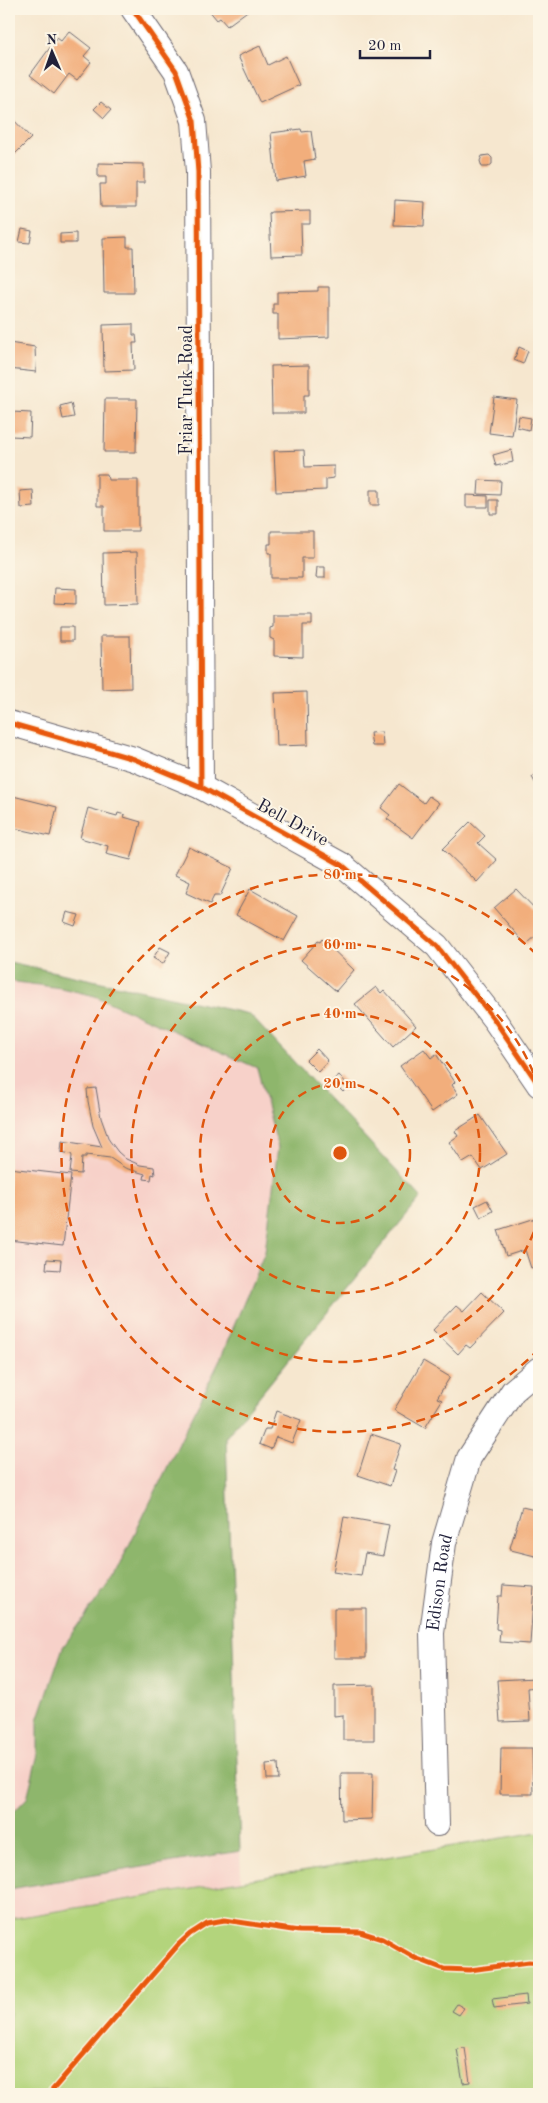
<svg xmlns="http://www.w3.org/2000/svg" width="548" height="2103" font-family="'Old Standard TT',serif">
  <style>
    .built { fill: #f7d1c9 }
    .green { fill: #b3d47c; stroke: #6a7b5c }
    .forest { fill: #8eb66c; stroke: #586c54 }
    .building { fill: #f2ae7c }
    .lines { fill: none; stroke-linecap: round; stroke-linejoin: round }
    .minor-casing { stroke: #6c676f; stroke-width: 26 }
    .minor { stroke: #fff; stroke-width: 24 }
    .cycleway-casing { stroke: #fcf5e5; stroke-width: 8 }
    .cycleway { stroke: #e8590c; stroke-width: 5 }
    .ring { fill: none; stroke: #de560e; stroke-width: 2.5; stroke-dasharray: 9 6 }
    .labels { text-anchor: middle; stroke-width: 4; stroke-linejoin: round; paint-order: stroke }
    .street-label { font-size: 18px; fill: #22223b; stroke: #fcf5e5 }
    .centre { fill: #de560e; stroke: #fcf5e5; stroke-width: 2.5 }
    .ring-label { font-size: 15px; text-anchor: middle; font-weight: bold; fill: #de560e; stroke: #fcf5e5; stroke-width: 4; stroke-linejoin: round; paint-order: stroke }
  </style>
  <rect width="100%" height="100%" fill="#fcf5e5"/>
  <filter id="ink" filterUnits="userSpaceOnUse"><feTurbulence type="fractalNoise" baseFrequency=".02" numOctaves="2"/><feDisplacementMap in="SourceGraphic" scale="10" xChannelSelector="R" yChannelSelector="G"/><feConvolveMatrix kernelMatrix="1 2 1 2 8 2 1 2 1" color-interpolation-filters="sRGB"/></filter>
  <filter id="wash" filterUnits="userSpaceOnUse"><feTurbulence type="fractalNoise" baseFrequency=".0096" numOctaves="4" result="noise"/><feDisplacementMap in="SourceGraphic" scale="20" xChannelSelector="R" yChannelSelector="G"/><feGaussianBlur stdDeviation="1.12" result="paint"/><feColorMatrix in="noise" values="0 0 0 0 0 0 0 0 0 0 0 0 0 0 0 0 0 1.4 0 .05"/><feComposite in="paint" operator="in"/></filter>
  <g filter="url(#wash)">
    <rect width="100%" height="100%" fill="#f6e7cf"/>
    <path class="built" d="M 9,962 L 249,1014 L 421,1197 L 226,1437 L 241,1881 L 9,1919 Z"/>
    <path class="green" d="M 539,1832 L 539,2094 L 9,2094 L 9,1919 Z"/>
    <path class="forest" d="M 9,962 L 249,1014 L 421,1197 L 226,1437 L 240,1851 L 9,1889 L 9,1817 L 27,1798 L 38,1754 L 38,1720 L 63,1647 L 114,1576 L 218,1364 L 265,1252 L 278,1147 L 257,1068 L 95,996 L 61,988 L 9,981 Z"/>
    <g id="blocks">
      <path class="building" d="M 208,9 L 250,9 L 227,26 L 220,18 L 217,20 Z
        M 69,31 L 91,48 L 84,56 L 91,62 L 77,80 L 69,74 L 54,94 L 30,75 L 57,38 L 61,41 Z
        M 260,46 L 268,65 L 286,56 L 299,85 L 260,103 L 238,56 Z
        M 101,102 L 111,110 L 104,118 L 94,109 Z
        M 9,115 L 31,138 L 14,155 L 9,150 Z
        M 301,129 L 302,132 L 311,131 L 315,159 L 304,161 L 306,176 L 276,181 L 271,133 Z
        M 489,155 L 492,158 L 492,164 L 488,167 L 482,167 L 480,161 L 482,156 Z
        M 98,163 L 144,164 L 144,183 L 136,183 L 136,207 L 101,207 L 100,184 L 106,184 L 106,177 L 98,177 Z
        M 395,200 L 425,202 L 424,226 L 394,225 Z
        M 310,211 L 310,224 L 301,224 L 302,255 L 271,256 L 269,213 L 271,212 Z
        M 22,229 L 32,231 L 30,243 L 19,242 Z
        M 76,233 L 76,243 L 60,243 L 60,234 Z
        M 127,237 L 127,247 L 133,247 L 134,293 L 104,293 L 103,238 Z
        M 318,287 L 329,287 L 329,337 L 278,339 L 278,314 L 273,314 L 273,304 L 277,304 L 277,292 L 318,291 Z
        M 133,324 L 133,335 L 136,335 L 137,343 L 133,343 L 134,370 L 104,371 L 103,325 Z
        M 9,343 L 35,347 L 36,372 L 9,369 Z
        M 519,347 L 528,351 L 523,364 L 514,360 Z
        M 309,365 L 309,395 L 304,395 L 304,413 L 272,413 L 271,366 Z
        M 494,397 L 517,400 L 512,436 L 489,433 Z
        M 105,399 L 137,399 L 136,452 L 104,452 Z
        M 71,403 L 74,417 L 63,419 L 60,406 Z
        M 12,412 L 31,413 L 30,437 L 11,436 Z
        M 519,416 L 531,418 L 529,430 L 517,427 Z
        M 304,450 L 305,467 L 334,466 L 334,478 L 326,479 L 326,490 L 276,492 L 274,451 Z
        M 511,450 L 513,462 L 496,466 L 493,455 Z
        M 97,474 L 107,474 L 108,480 L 138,480 L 138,531 L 104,531 L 104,506 L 97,506 Z
        M 479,480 L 501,481 L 500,495 L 478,494 Z
        M 33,490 L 34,507 L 21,508 L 20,491 Z
        M 370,490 L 379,490 L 379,505 L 370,505 Z
        M 466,495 L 488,496 L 488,507 L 466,507 Z
        M 490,500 L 498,500 L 498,514 L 490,514 Z
        M 271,531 L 313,531 L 313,558 L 302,558 L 302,578 L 271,578 L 271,553 L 268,553 L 268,544 L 271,544 Z
        M 137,552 L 138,604 L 104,605 L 103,553 Z
        M 317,567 L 325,567 L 325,578 L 316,578 Z
        M 55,588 L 76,589 L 76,604 L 54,603 Z
        M 273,615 L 312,615 L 312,625 L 303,625 L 303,657 L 274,656 L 274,640 L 270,638 L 270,628 L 273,627 Z
        M 60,627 L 73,627 L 73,641 L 60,641 Z
        M 101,636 L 130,636 L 131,688 L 102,689 Z
        M 307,692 L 308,745 L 277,746 L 275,693 Z
        M 382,732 L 383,746 L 372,746 L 370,733 Z
        M 539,772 L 539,790 L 532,777 Z
        M 399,784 L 424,803 L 429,796 L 439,803 L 413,838 L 387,819 L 390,815 L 381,808 Z
        M 9,795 L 57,807 L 50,836 L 9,827 Z
        M 88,808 L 117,816 L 118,813 L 125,815 L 124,817 L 141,822 L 131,860 L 106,854 L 108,846 L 80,838 Z
        M 470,822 L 485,836 L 478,843 L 497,860 L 477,882 L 443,849 Z
        M 189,847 L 233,868 L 220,896 L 214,896 L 210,904 L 186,893 L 190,882 L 175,875 Z
        M 250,889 L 298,916 L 284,941 L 236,915 Z
        M 516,889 L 539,913 L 539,933 L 526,945 L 494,908 Z
        M 67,912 L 79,915 L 75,926 L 64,922 Z
        M 322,939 L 354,970 L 336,991 L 301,960 L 318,941 L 320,942 Z
        M 160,947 L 170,952 L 163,964 L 153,958 Z
        M 376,987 L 381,993 L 384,990 L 416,1026 L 393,1047 L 355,1004 Z
        M 317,1049 L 328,1061 L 318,1072 L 306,1060 Z
        M 424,1049 L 431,1058 L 436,1054 L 455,1082 L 452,1085 L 458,1094 L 432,1112 L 400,1066 Z
        M 339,1075 L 349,1086 L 343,1092 L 332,1081 Z
        M 96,1088 L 101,1118 L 109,1140 L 118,1152 L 126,1159 L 140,1165 L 154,1167 L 155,1175 L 152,1174 L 151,1180 L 144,1179 L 145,1174 L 125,1168 L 110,1158 L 86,1155 L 86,1157 L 82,1157 L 81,1174 L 70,1173 L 72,1156 L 71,1154 L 61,1152 L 62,1141 L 102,1147 L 93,1126 L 88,1101 L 87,1089 Z
        M 480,1115 L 507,1154 L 482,1170 L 473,1157 L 463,1163 L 449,1142 L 458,1136 L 455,1131 Z
        M 9,1168 L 71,1175 L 63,1246 L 9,1240 Z
        M 487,1200 L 493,1211 L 481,1218 L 475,1206 Z
        M 539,1217 L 539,1265 L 531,1268 L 525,1250 L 506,1256 L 498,1230 Z
        M 47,1259 L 61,1260 L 60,1270 L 46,1269 Z
        M 482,1292 L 504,1313 L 470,1348 L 466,1345 L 458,1354 L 433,1330 L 457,1305 L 464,1311 Z
        M 423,1361 L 450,1377 L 437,1398 L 442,1400 L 425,1428 L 394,1410 Z
        M 276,1411 L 301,1420 L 292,1443 L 276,1437 L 271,1449 L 259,1444 L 265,1429 L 270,1429 Z
        M 371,1434 L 401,1444 L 392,1470 L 395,1471 L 390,1486 L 358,1475 Z
        M 522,1507 L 539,1511 L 539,1557 L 511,1550 L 511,1548 L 510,1548 Z
        M 344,1517 L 389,1525 L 383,1556 L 365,1553 L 361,1576 L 333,1572 Z
        M 503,1585 L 534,1587 L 530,1644 L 499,1642 L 500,1630 L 496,1629 L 498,1596 L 502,1596 Z
        M 334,1608 L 366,1608 L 366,1658 L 334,1658 Z
        M 536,1678 L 537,1687 L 528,1688 L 530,1721 L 500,1722 L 497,1680 Z
        M 374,1685 L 374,1740 L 343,1740 L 343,1715 L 334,1716 L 334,1686 Z
        M 501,1748 L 532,1748 L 533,1794 L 500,1794 Z
        M 278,1763 L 279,1779 L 267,1779 L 266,1764 Z
        M 341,1773 L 373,1773 L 372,1819 L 342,1820 Z
        M 526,1995 L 527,2004 L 494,2008 L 492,1999 Z
        M 457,2004 L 464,2008 L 459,2015 L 452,2011 Z
        M 465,2048 L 470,2082 L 463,2083 L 457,2049 Z"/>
    </g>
  </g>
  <g filter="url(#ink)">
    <use href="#blocks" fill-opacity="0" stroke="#6c676f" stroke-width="1"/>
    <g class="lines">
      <defs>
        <g id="minor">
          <path d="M 133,9 L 176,71 L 194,121 L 198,172 L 201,787"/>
          <path d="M 9,723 L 134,759 L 201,787 L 342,865 L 437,946 L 494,1019 L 539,1085"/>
          <path id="s1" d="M 437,1824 L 432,1633 L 444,1543 L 469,1458 L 513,1391 L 539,1369"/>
        </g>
      </defs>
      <use href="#minor" class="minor-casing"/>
      <use href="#minor" class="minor"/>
      <defs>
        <path id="cycleway" d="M 133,9 L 176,71 L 194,121 L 198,172 L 201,787
          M 9,723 L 134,759 L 201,787 L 342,865 L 437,946 L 494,1019 L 539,1085
          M 49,2094 L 179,1944 L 190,1934 L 207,1923 L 225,1920 L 299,1931 L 360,1932 L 382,1939 L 415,1958 L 444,1969 L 470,1970 L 529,1962 L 539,1963"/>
      </defs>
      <use href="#cycleway" class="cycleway-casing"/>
      <use href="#cycleway" class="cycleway"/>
    </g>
  </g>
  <g class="ring">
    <circle cx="340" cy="1153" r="70"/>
    <circle cx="340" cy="1153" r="140"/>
    <path d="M539 1218A209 209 0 1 1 539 1088"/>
    <path d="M539 1349A279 279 0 1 1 539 957"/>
  </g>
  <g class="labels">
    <g class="street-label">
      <text transform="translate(186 390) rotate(-90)" y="6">Friar Tuck Road</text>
      <text transform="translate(293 822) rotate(29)" y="6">Bell Drive</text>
      <text dy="6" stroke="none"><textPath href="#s1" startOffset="242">Edison Road</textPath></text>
    </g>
  </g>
  <circle cx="340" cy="1153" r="8" class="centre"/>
  <g class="ring-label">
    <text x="340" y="879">80 m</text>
    <text x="340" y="949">60 m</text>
    <text x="340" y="1018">40 m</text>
    <text x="340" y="1088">20 m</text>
  </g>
  <rect width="548" height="2103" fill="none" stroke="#fcf5e5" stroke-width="30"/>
  <g transform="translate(52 52) rotate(358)" stroke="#fcf5e5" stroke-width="4" paint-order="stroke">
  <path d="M0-4L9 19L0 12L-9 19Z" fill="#22223b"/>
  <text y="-8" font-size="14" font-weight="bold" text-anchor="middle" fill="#22223b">N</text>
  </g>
  <path d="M360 50v8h70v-8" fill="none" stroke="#22223b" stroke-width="2.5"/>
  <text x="368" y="50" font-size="15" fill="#22223b" stroke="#fcf5e5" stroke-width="4" paint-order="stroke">20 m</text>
</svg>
